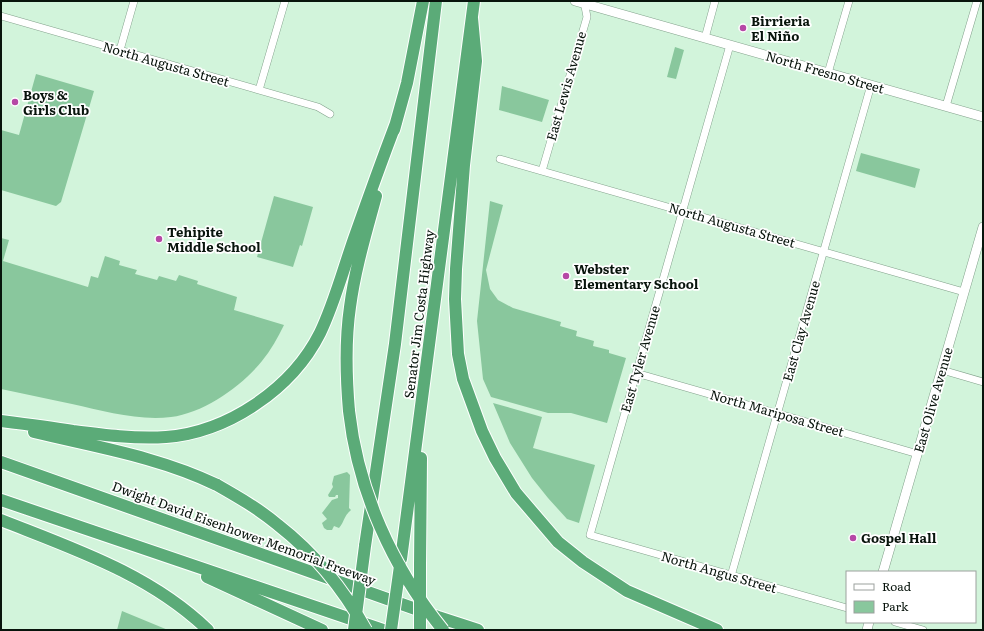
<svg xmlns="http://www.w3.org/2000/svg" width="984" height="631" font-family="Literata,serif">
  <style>
    .green { fill: #89c79d }
    .lines { fill: none; stroke-linecap: round; stroke-linejoin: round }
    .minor-casing { stroke: #82a18b; stroke-width: 8 }
    .secondary-casing { stroke: #82a18b; stroke-width: 10 }
    .motorway-casing { stroke: #fff; stroke-width: 14 }
    .minor { stroke: #fff; stroke-width: 7 }
    .secondary { stroke: #fff; stroke-width: 9 }
    .motorway { stroke: #5bab78; stroke-width: 12 }
    .motorway-bridge-casing { stroke: #fff; stroke-width: 14; stroke-linecap: butt }
    .motorway-bridge { stroke: #5bab78; stroke-width: 12 }
    .poi-dot { fill: #b648a6; stroke: #fff; stroke-width: 1.5 }
    .labels { text-anchor: middle; stroke-width: 3.5; stroke-linejoin: round; paint-order: stroke }
    .poi-label { font-size: 13px; font-weight: bold; fill: #08140c; stroke: #fff; text-anchor: start }
    .street-label { font-size: 13px; fill: #08140c; stroke: #fff }
  </style>
  <rect width="100%" height="100%" fill="#d2f4db"/>
  <path class="green" d="M 675,47 L 684,50 L 676,79 L 667,77 Z
    M 36,74 L 94,91 L 61,202 L 56,206 L 1,190 L 1,130 L 19,135 Z
    M 502,86 L 549,100 L 542,122 L 499,110 Z
    M 861,153 L 920,169 L 915,188 L 856,171 Z
    M 274,196 L 313,207 L 302,246 L 300,245 L 293,267 L 257,257 Z
    M 490,201 L 503,205 L 486,270 L 490,289 L 498,300 L 513,308 L 561,322 L 560,326 L 577,331 L 576,336 L 594,341 L 593,346 L 609,350 L 609,353 L 626,358 L 607,423 L 571,413 L 548,413 L 491,397 L 483,379 L 477,321 Z
    M 1,238 L 9,240 L 3,261 L 88,287 L 91,276 L 98,278 L 105,256 L 120,261 L 119,265 L 137,270 L 135,274 L 157,280 L 159,276 L 176,281 L 179,275 L 198,281 L 197,284 L 237,297 L 234,310 L 284,325 C 278,337 271,350 262,361 C 242,386 204,413 171,417 C 138,421 104,411 72,404 C 48,399 25,394 1,389 Z
    M 493,403 L 542,417 L 533,448 L 595,465 L 579,523 L 567,519 L 548,498 L 532,478 L 510,443 Z
    M 347,472 L 350,475 L 349,508 L 351,510 C 343,517 345,521 339,528 L 334,526 L 332,530 L 327,530 L 324,528 L 322,523 L 327,519 L 322,513 L 332,500 L 338,498 L 338,495 L 336,495 L 335,497 L 329,497 L 328,495 L 333,487 L 332,484 L 334,476 Z
    M 122,611 L 168,630 L 117,630 Z"/>
  <g class="lines">
    <defs>
      <path id="minor" d="M 1,16 L 318,107 L 330,114
        M 705,38 L 715,1
        M 730,45 L 590,535 L 847,608
        M 120,50 L 134,1
        M 828,73 L 849,1
        M 259,90 L 285,1
        M 946,106 L 977,1
        M 500,159 L 964,292
        M 542,171 L 587,17 L 584,1
        M 942,370 L 983,382
        M 636,373 L 918,454
        M 731,576 L 871,85
        M 895,622 L 923,630"/>
      <path id="secondary" d="M 575,1 L 983,117
        M 883,572 L 983,227
        M 867,630 L 869,622"/>
      <path id="motorway" d="M 472,18 L 476,61 L 464,165 L 456,269 L 455,299 L 458,354 L 463,379 L 482,431 L 495,458 L 516,493 L 558,542 L 583,562 L 627,591 L 717,630
        M 394,130 L 407,83 L 423,1
        M 349,411 C 346,376 345,341 350,307 C 355,269 366,233 376,196
        M 1,421 C 25,424 49,427 73,431 C 104,435 135,439 166,437 C 228,432 292,389 320,333 C 335,302 344,266 356,233 C 369,196 382,160 396,123
        M 34,432 C 96,447 159,457 217,485
        M 1,462 L 438,617 L 478,630
        M 1,500 L 383,630
        M 1,520 C 74,549 150,574 208,630
        M 365,546 L 395,344 L 436,1
        M 401,559 L 474,1
        M 420,566 L 421,458
        M 207,577 L 322,630"/>
    </defs>
    <use href="#minor" class="minor-casing"/>
    <use href="#secondary" class="secondary-casing"/>
    <use href="#motorway" class="motorway-casing"/>
    <use href="#minor" class="minor"/>
    <use href="#secondary" class="secondary"/>
    <use href="#motorway" class="motorway"/>
    <defs>
      <path id="motorway-bridge" d="M 349,411 C 358,491 392,567 443,630
        M 217,485 C 238,497 259,509 278,525 C 314,553 344,590 366,630
        M 420,566 L 420,630
        M 354,630 L 365,546
        M 391,630 L 400,566"/>
    </defs>
    <use href="#motorway-bridge" class="motorway-bridge-casing"/>
    <use href="#motorway-bridge" class="motorway-bridge"/>
  </g>
  <g class="poi-dot">
    <circle cx="743" cy="28" r="4"/>
    <circle cx="15" cy="102" r="4"/>
    <circle cx="159" cy="239" r="4"/>
    <circle cx="566" cy="276" r="4"/>
    <circle cx="853" cy="538" r="4"/>
  </g>
  <g class="labels">
    <g class="poi-label">
      <text x="751" y="26">Birrieria<tspan x="751" dy="15">El Niño</tspan></text>
      <text x="23" y="100">Boys &amp;<tspan x="23" dy="15">Girls Club</tspan></text>
      <text x="167" y="237">Tehipite<tspan x="167" dy="15">Middle School</tspan></text>
      <text x="574" y="274">Webster<tspan x="574" dy="15">Elementary School</tspan></text>
      <text x="861" y="543">Gospel Hall</text>
    </g>
    <g class="street-label">
      <text transform="translate(166 64) rotate(16)" y="5">North Augusta Street</text>
      <text transform="translate(825 72) rotate(16)" y="5">North Fresno Street</text>
      <text transform="translate(566 86) rotate(-74)" y="5">East Lewis Avenue</text>
      <text transform="translate(732 225) rotate(16)" y="5">North Augusta Street</text>
      <text transform="translate(419 314) rotate(-83)" y="5">Senator Jim Costa Highway</text>
      <text transform="translate(801 331) rotate(-74)" y="5">East Clay Avenue</text>
      <text transform="translate(640 359) rotate(-74)" y="5">East Tyler Avenue</text>
      <text transform="translate(933 400) rotate(-74)" y="5">East Olive Avenue</text>
      <text transform="translate(777 413) rotate(16)" y="5">North Mariposa Street</text>
      <text transform="translate(244 533) rotate(20)" y="5">Dwight David Eisenhower Memorial Freeway</text>
      <text transform="translate(719 572) rotate(16)" y="5">North Angus Street</text>
    </g>
  </g>
  <rect width="984" height="631" fill="none" stroke="#08140c" stroke-width="4"/>
  <rect x="846" y="571" width="130" height="52" fill="#ffffff" stroke="#9ca19e"/>
  <rect x="854" y="584" width="20" height="6" fill="#ffffff" stroke="#9ca19e"/>
  <text x="882" y="591" font-size="12" fill="#08140c">Road</text>
  <rect x="854" y="601" width="20" height="12" fill="#89c79d" stroke="#9ca19e"/>
  <text x="882" y="611" font-size="12" fill="#08140c">Park</text>
</svg>
